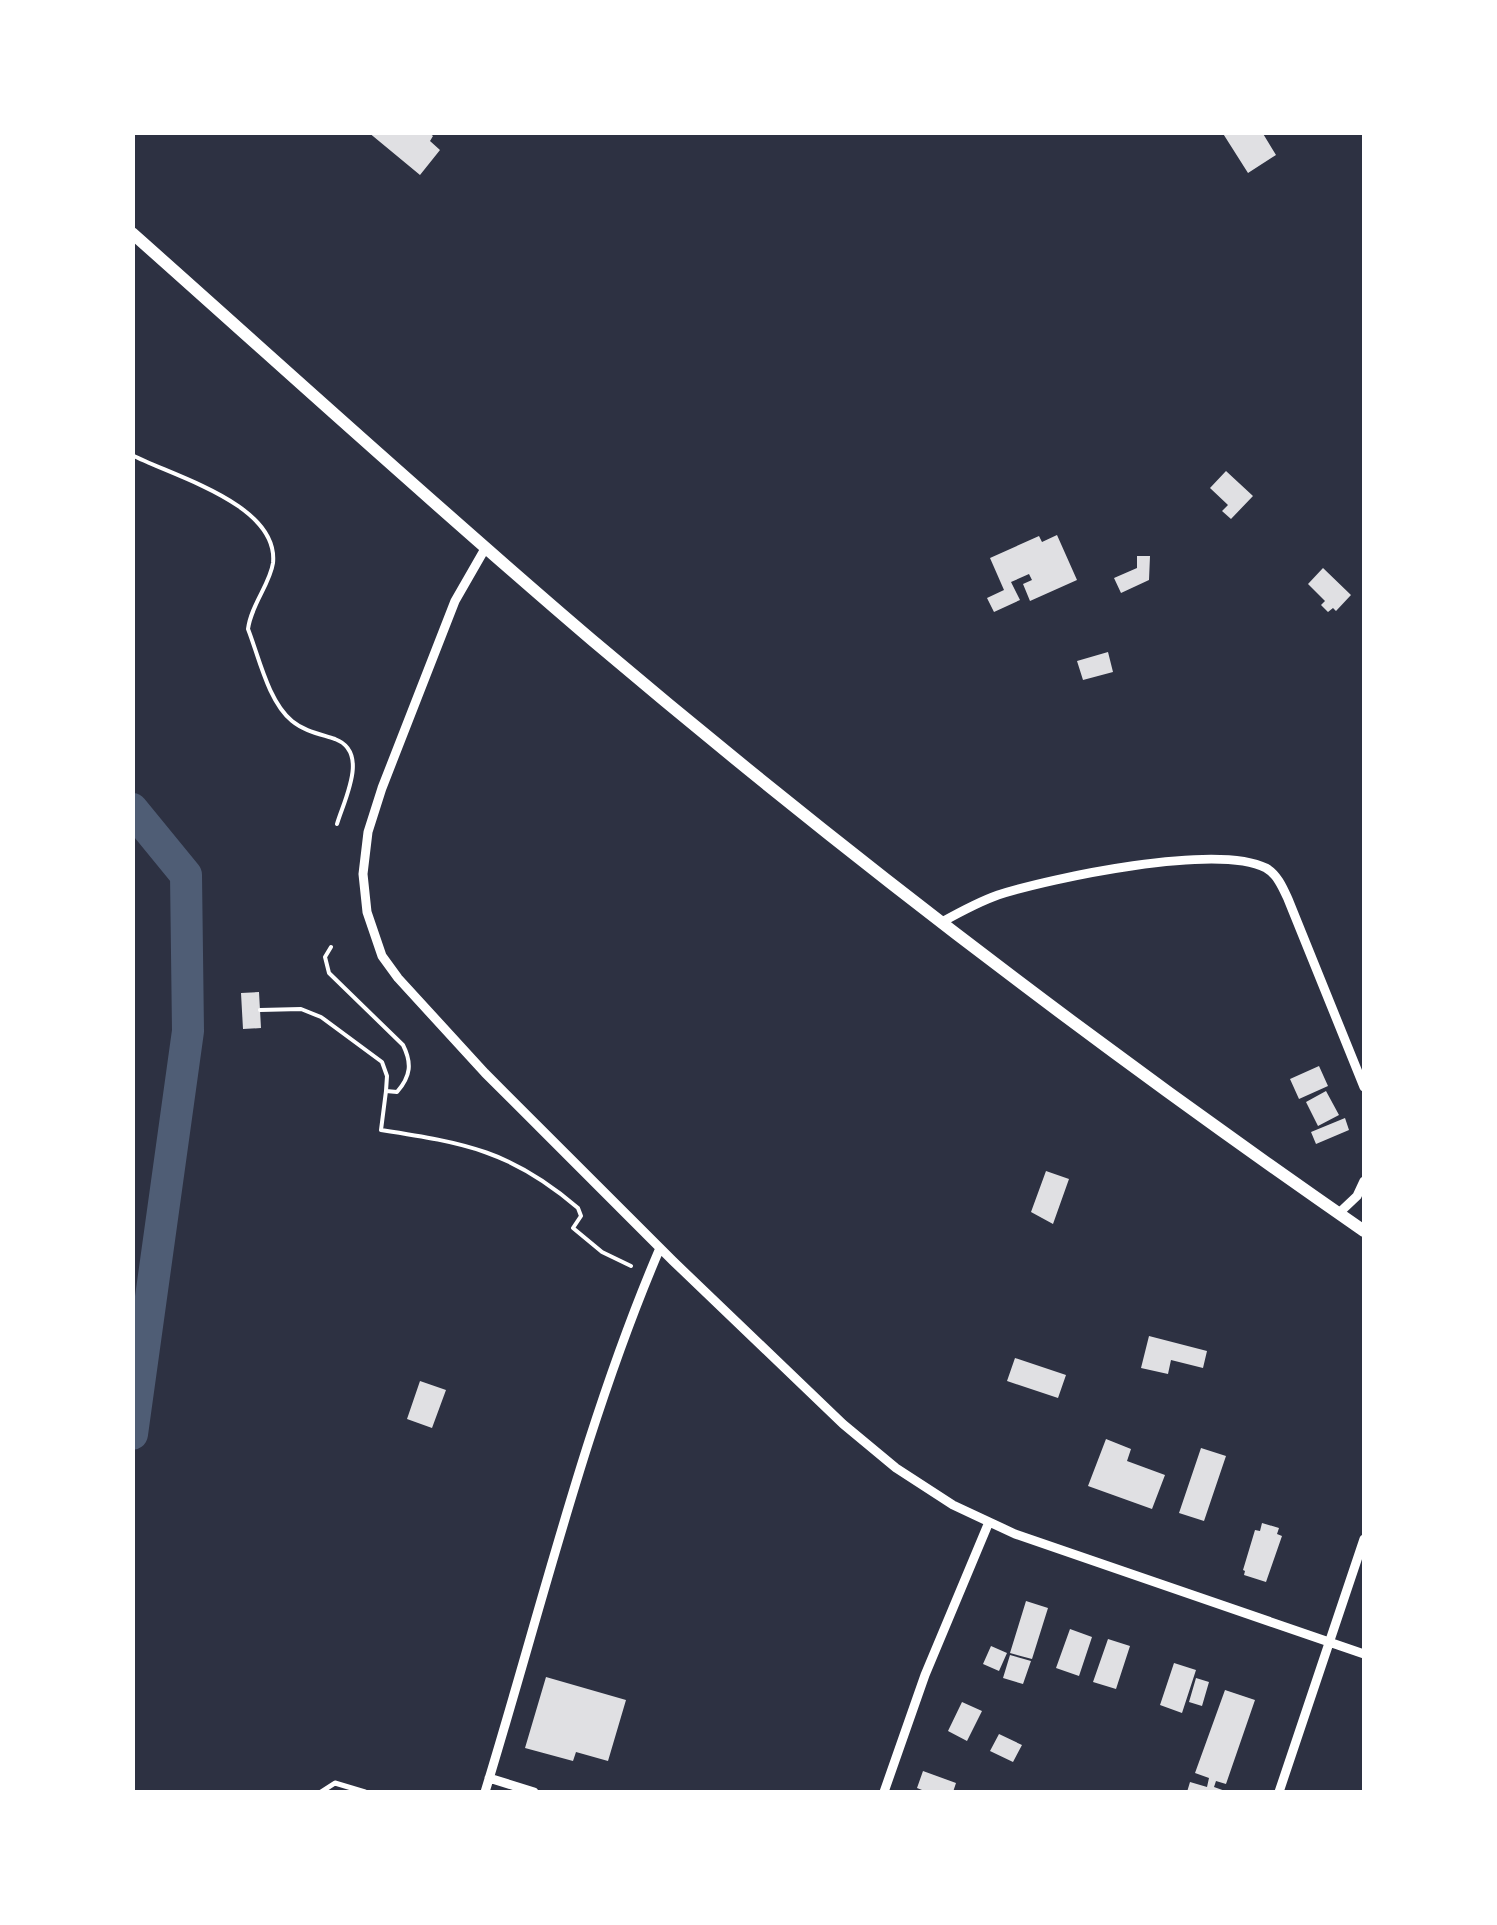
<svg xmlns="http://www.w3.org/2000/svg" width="1497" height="1925" font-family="'Playfair Display',serif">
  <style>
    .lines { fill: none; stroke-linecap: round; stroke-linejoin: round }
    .river { stroke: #4f5d75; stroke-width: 32 }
    .building { fill: #e0e0e3 }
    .path { stroke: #fff; stroke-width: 4 }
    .service { stroke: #fff; stroke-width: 5 }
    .minor { stroke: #fff; stroke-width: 9 }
    .secondary { stroke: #fff; stroke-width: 12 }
  </style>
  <rect width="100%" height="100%" fill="#2d3142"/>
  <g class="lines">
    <path class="river" d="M 132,809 L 186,875 L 188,1031 L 132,1434"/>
  </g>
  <path class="building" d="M 368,132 L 428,132 L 433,136 L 430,141 L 440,150 L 420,175 Z
    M 1222,132 L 1262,132 L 1276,155 L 1248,173 Z
    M 1226,471 L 1253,496 L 1231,519 L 1222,511 L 1228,505 L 1210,488 Z
    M 1057,535 L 1077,580 L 1030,601 L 1023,584 L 1032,580 L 1029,574 L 1011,582 L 1020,600 L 994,612 L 987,598 L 1004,590 L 990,558 L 1039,536 L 1042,542 Z
    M 1137,556 L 1150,556 L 1149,580 L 1121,593 L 1114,578 L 1137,568 Z
    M 1323,568 L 1351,595 L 1336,611 L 1333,608 L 1328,612 L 1321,605 L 1325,601 L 1308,584 Z
    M 1108,652 L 1113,672 L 1083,680 L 1077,661 Z
    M 259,992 L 261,1028 L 243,1029 L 241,993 Z
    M 1319,1066 L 1328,1086 L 1299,1099 L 1290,1079 Z
    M 1326,1091 L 1339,1115 L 1318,1126 L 1306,1102 Z
    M 1345,1118 L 1349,1130 L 1316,1144 L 1311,1132 Z
    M 1046,1171 L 1069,1179 L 1053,1224 L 1031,1212 Z
    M 1149,1336 L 1207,1351 L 1203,1368 L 1171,1360 L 1168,1374 L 1141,1368 Z
    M 1015,1358 L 1066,1375 L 1058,1398 L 1007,1381 Z
    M 420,1381 L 446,1390 L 432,1428 L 407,1419 Z
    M 1106,1439 L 1131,1449 L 1127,1461 L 1165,1475 L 1152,1509 L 1088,1486 Z
    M 1201,1448 L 1226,1456 L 1204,1521 L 1179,1513 Z
    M 1262,1523 L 1279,1528 L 1277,1534 L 1282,1536 L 1266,1582 L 1244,1575 L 1245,1571 L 1243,1570 L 1255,1530 L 1260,1531 Z
    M 1026,1601 L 1048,1608 L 1032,1659 L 1010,1653 Z
    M 1070,1629 L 1092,1637 L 1079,1676 L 1056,1668 Z
    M 1108,1639 L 1130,1646 L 1116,1689 L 1093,1682 Z
    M 991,1646 L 1007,1653 L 999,1671 L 983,1664 Z
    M 1010,1655 L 1031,1661 L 1023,1684 L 1003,1678 Z
    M 1174,1663 L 1196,1670 L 1182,1713 L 1160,1705 Z
    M 546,1677 L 626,1700 L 608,1761 L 576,1752 L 573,1761 L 525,1748 Z
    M 1196,1678 L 1209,1682 L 1202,1706 L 1189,1702 Z
    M 1225,1690 L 1255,1700 L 1226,1784 L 1216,1781 L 1214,1787 L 1228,1792 L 1187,1792 L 1190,1782 L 1207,1787 L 1209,1778 L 1195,1773 Z
    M 962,1702 L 982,1711 L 967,1741 L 948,1731 Z
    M 999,1734 L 1022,1745 L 1013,1762 L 990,1751 Z
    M 923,1771 L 956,1783 L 953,1792 L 927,1792 L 917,1788 Z"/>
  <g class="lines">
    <path class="path" d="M 132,455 C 172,476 279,504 273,563 C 270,584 251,605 248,629 C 259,657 268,701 292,721 C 304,731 320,734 335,739 C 370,752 344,800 337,824
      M 331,947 L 325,957 L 329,973 L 403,1045 C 412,1063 411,1076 397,1092 L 386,1091 L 381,1130 C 465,1143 512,1151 578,1208 L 581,1216 L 573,1228 L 602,1252 L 631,1266
      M 260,1010 L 301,1009 L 321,1017 L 382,1062 L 387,1076 L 386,1091"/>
    <path class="service" d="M 321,1792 L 335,1783 L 365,1792"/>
    <path class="minor" d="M 486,547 L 455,601 L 382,788 L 368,832 L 363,874 L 367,912 L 382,956 L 398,978 L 485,1073 L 673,1261 L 843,1424 L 896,1468 L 953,1505 L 1015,1534 L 1364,1654
      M 942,922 C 960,912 978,902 998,895 C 1051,878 1216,843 1266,868 C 1277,874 1283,888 1288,899 L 1364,1087
      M 1339,1213 L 1357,1196 L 1364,1181
      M 489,1778 L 534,1792
      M 485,1792 C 541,1610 585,1423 660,1248
      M 884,1792 L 925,1675 L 989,1522
      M 1279,1792 L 1364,1539"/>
    <path class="secondary" d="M 132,233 C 285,369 436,507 592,640 C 840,850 1098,1047 1364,1231"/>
  </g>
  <rect width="1497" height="1925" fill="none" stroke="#ffffff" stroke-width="270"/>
</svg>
